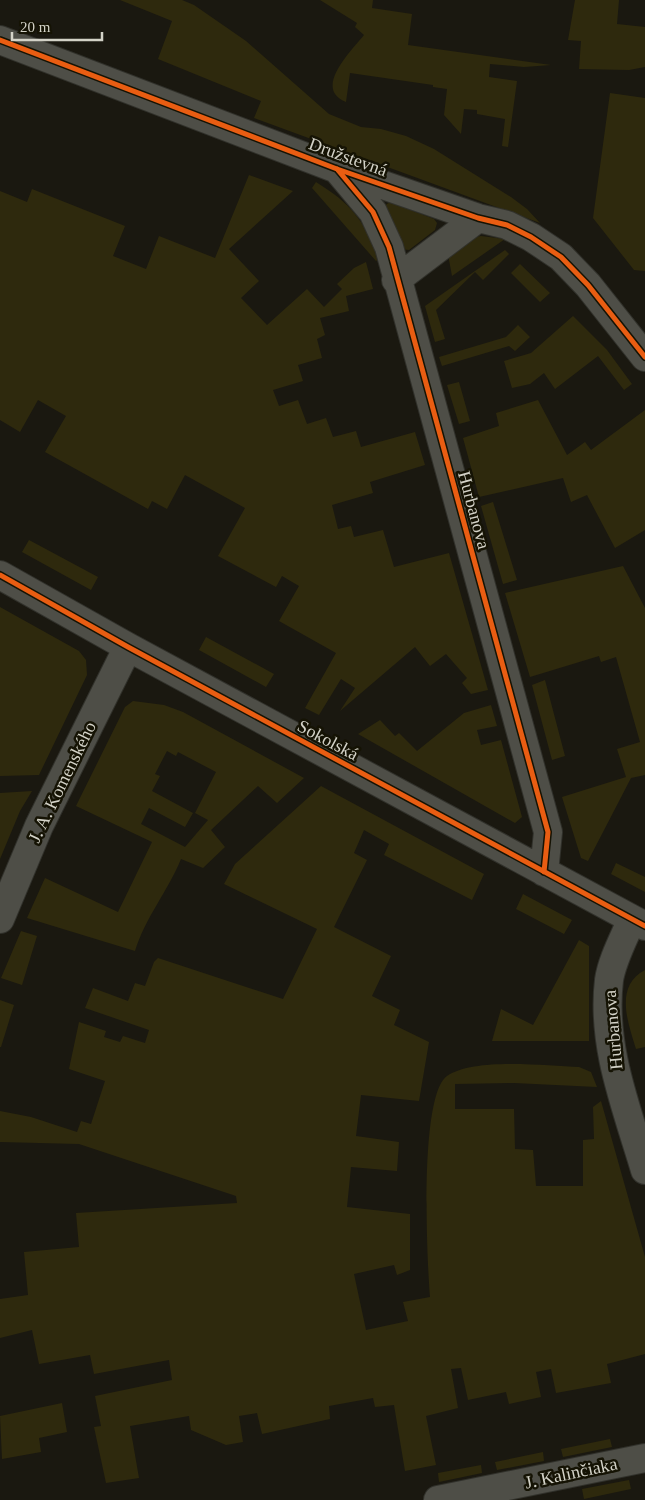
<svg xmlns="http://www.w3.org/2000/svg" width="645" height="1500" font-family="Georgia,serif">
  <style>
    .green { fill: #2e290d; fill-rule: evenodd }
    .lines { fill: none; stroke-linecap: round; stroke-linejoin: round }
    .street-casing { stroke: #31312b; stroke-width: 30 }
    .street { stroke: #4e4e47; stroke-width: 28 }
    .cycleway-casing { stroke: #151304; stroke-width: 8 }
    .cycleway { stroke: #e95d12; stroke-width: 5 }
    .labels { text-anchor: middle; stroke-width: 5; stroke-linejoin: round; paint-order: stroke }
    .street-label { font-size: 18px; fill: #d3d2c7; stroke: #151304 }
  </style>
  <rect width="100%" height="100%" fill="#1a1810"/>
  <path class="green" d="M 120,0 L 182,0 L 194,5 L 246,41 L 329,114 L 361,127 L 381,129 L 406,136 L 434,149 L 511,197 L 527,209 L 540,223 L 254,118 L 261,101 L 158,59 L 172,21 Z
    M 320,0 L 373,0 L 372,8 L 412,14 L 408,45 L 551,65 L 524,67 L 490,64 L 489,77 L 517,81 L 508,147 L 502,146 L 505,119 L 477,114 L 477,110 L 464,109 L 461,134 L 444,115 L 447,89 L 433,87 L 433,85 L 350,73 L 346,102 C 312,89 352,50 364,35 L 355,27 L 357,23 Z
    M 575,0 L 619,0 L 617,24 L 645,27 L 645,67 L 629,70 L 579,69 L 581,41 L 568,40 Z
    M 610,93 L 645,98 L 645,271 L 634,270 L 593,218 Z
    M 249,175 L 293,191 L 229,249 L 259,281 L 241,298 L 267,325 L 307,289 L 324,307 L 342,289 L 337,284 L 354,268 L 366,262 L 373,289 L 346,296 L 349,311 L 320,318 L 325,335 L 317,339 L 322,358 L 298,365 L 303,381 L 273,390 L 279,406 L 298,400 L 307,424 L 326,418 L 333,437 L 356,431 L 361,447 L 415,432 L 425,465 L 370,482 L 373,493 L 332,505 L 338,529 L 351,526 L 354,537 L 383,530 L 394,567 L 449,553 L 488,690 L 471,694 L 462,683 L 467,678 L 446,654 L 430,666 L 415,647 L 340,711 L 355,688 L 341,679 L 319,715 L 305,708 L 336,653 L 279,621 L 299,586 L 282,576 L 276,587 L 218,556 L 245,508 L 185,475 L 167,509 L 152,501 L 148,509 L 45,452 L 66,416 L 38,400 L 20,432 L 0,420 L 0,191 L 27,202 L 32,189 L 125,226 L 113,256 L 146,269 L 159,236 L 215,258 Z
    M 316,182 C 353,205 362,219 380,258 L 376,261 L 312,188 Z
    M 390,202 L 434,219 L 437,223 L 435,230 L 409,250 L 401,249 L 384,206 Z
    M 481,236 L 505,239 L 452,276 L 447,249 L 469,238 Z
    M 505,250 L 509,254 L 483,280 L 475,272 L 436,310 L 445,339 L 435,342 L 425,306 Z
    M 520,264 L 550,293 L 540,302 L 511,273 Z
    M 573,316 L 607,350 L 632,384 L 624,390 L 598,356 L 555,389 L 544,373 L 530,384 L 512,388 L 504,361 L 531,353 Z
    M 518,325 L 530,337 L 515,351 L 509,346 L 442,366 L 439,357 L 506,337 Z
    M 459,382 L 470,421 L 459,424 L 447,385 Z
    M 538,400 L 567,455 L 585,442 L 591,450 L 645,410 L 645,530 L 615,548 L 587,495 L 571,502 L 563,478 L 479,497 L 463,438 L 499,426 L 496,413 Z
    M 493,502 L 517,580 L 503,584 L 481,506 Z
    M 29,540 L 98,577 L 91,590 L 22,552 Z
    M 623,566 L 645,608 L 645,775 L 631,778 L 588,861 L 581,858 L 562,797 L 626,777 L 617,749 L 640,742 L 616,657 L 601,662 L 599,656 L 530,677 L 505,593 Z
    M 0,607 L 79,651 L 86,660 L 87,675 L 39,775 L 0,776 Z
    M 206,637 L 274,674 L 266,687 L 199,650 Z
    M 545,680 L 565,756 L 552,760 L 532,685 Z
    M 133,701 L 164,705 L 183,712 L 304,778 L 277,803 L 258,786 L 211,830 L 225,847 L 203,868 L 181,859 C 168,891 145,918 135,951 L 27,918 L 45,878 L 118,912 L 152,842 L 76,806 L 125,707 ZM 167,751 L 176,756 L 178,752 L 216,772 L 195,813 L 208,820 L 185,847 L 141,824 L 149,808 L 185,827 L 193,813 L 152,791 L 160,776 L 155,774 Z
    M 491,705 L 497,726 L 477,730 L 481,745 L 501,740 L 522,817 L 515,823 L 358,734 L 380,720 L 395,736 L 399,733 L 417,751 L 464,713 Z
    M 321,786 L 484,874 L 472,900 L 384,855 L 389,844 L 364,830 L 354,853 L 367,860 L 334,927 L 391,956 L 372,996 L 400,1010 L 394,1025 L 429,1042 L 419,1101 L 361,1095 L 356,1136 L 399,1142 L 397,1171 L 351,1167 L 347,1207 L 410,1214 L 410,1270 L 397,1275 L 394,1265 L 354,1274 L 366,1330 L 408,1321 L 403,1302 L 430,1297 C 427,1261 419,1096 447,1076 C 475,1057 546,1066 579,1067 L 591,1072 L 597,1087 L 514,1083 L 455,1084 L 455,1109 L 514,1109 L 515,1149 L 533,1150 L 536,1186 L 583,1186 L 583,1140 L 594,1139 L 593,1107 L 601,1101 L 645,1257 L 645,1354 L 607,1364 L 611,1383 L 556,1393 L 551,1369 L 536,1372 L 541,1397 L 509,1404 L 506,1392 L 468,1400 L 461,1368 L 451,1369 L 458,1408 L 426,1416 L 436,1465 L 405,1471 L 394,1405 L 375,1407 L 373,1398 L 329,1406 L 330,1419 L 262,1434 L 257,1413 L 239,1416 L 243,1442 L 226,1445 L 191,1430 L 189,1416 L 130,1426 L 139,1478 L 106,1483 L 94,1427 L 101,1426 L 95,1396 L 172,1380 L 169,1360 L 94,1374 L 90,1355 L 39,1364 L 32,1330 L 0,1338 L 0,1299 L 28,1295 L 24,1252 L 79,1247 L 76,1213 L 237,1203 L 236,1196 L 79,1144 L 0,1142 L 0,1111 L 31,1117 L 77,1132 L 81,1121 L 91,1124 L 105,1081 L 69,1069 L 79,1022 L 106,1031 L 104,1037 L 120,1042 L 123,1036 L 145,1043 L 149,1030 L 85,1008 L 93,988 L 128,1001 L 135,983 L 145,986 L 154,962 L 158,958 L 283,999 L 317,929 L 224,884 L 235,864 Z
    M 32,791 L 20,811 L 0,859 L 0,793 Z
    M 616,863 L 645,877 L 645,892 L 611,874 Z
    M 523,894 L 572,920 L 564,934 L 516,909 Z
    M 21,931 L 37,936 L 22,985 L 1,978 Z
    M 579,940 L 589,946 L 589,1041 L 492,1041 L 501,1009 L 533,1025 Z
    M 645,970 L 645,1047 L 636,1049 C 628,1023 614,986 645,970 Z
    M 0,1000 L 14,1005 L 1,1047 L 0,1047 Z
    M 62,1403 L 67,1432 L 39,1438 L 41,1452 L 2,1459 L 0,1416 Z
    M 610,1439 L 612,1447 L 563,1457 L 561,1449 Z
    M 543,1452 L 544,1461 L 497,1470 L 495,1462 Z
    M 481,1465 L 482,1473 L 439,1482 L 438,1473 Z
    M 629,1480 L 631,1489 L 584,1499 L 582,1489 Z"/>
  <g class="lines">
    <defs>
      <path id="street" d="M 0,40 L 337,169 L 478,218 L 507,225 L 531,237 L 561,257 L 588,285 L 645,357
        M 337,169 L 373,212 L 389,247 L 548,832 L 544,872
        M 396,280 L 478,218
        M 0,575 L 128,647 L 645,926
        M 0,919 L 39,826 L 128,647
        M 632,919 C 624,938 612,960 609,980 C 601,1046 627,1109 645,1170
        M 438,1500 L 645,1458"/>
    </defs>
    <use href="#street" class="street-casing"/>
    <use href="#street" class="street"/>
    <defs>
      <path id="cycleway" d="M 0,40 L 337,169 L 478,218 L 507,225 L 531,237 L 561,257 L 588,285 L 645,357
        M 337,169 L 373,212 L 389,247 L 548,832 L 544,872
        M 0,575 L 128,647 L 645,926"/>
    </defs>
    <use href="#cycleway" class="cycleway-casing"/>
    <use href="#cycleway" class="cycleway"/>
  </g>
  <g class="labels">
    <g class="street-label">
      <text transform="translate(348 157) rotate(20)" y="6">Družstevná</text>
      <text transform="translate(474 510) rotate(75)" y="6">Hurbanova</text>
      <text transform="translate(328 740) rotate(28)" y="6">Sokolská</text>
      <text transform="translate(62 782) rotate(-64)" y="6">J. A. Komenského</text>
      <text transform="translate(613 1030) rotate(-95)" y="6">Hurbanova</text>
      <text transform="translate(571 1473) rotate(-12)" y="6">J. Kalinčiaka</text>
    </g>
  </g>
  <path d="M12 32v8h90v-8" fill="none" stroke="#d3d2c7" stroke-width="2.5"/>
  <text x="20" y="32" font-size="15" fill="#d3d2c7" stroke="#151304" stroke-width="4" paint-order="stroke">20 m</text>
</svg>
